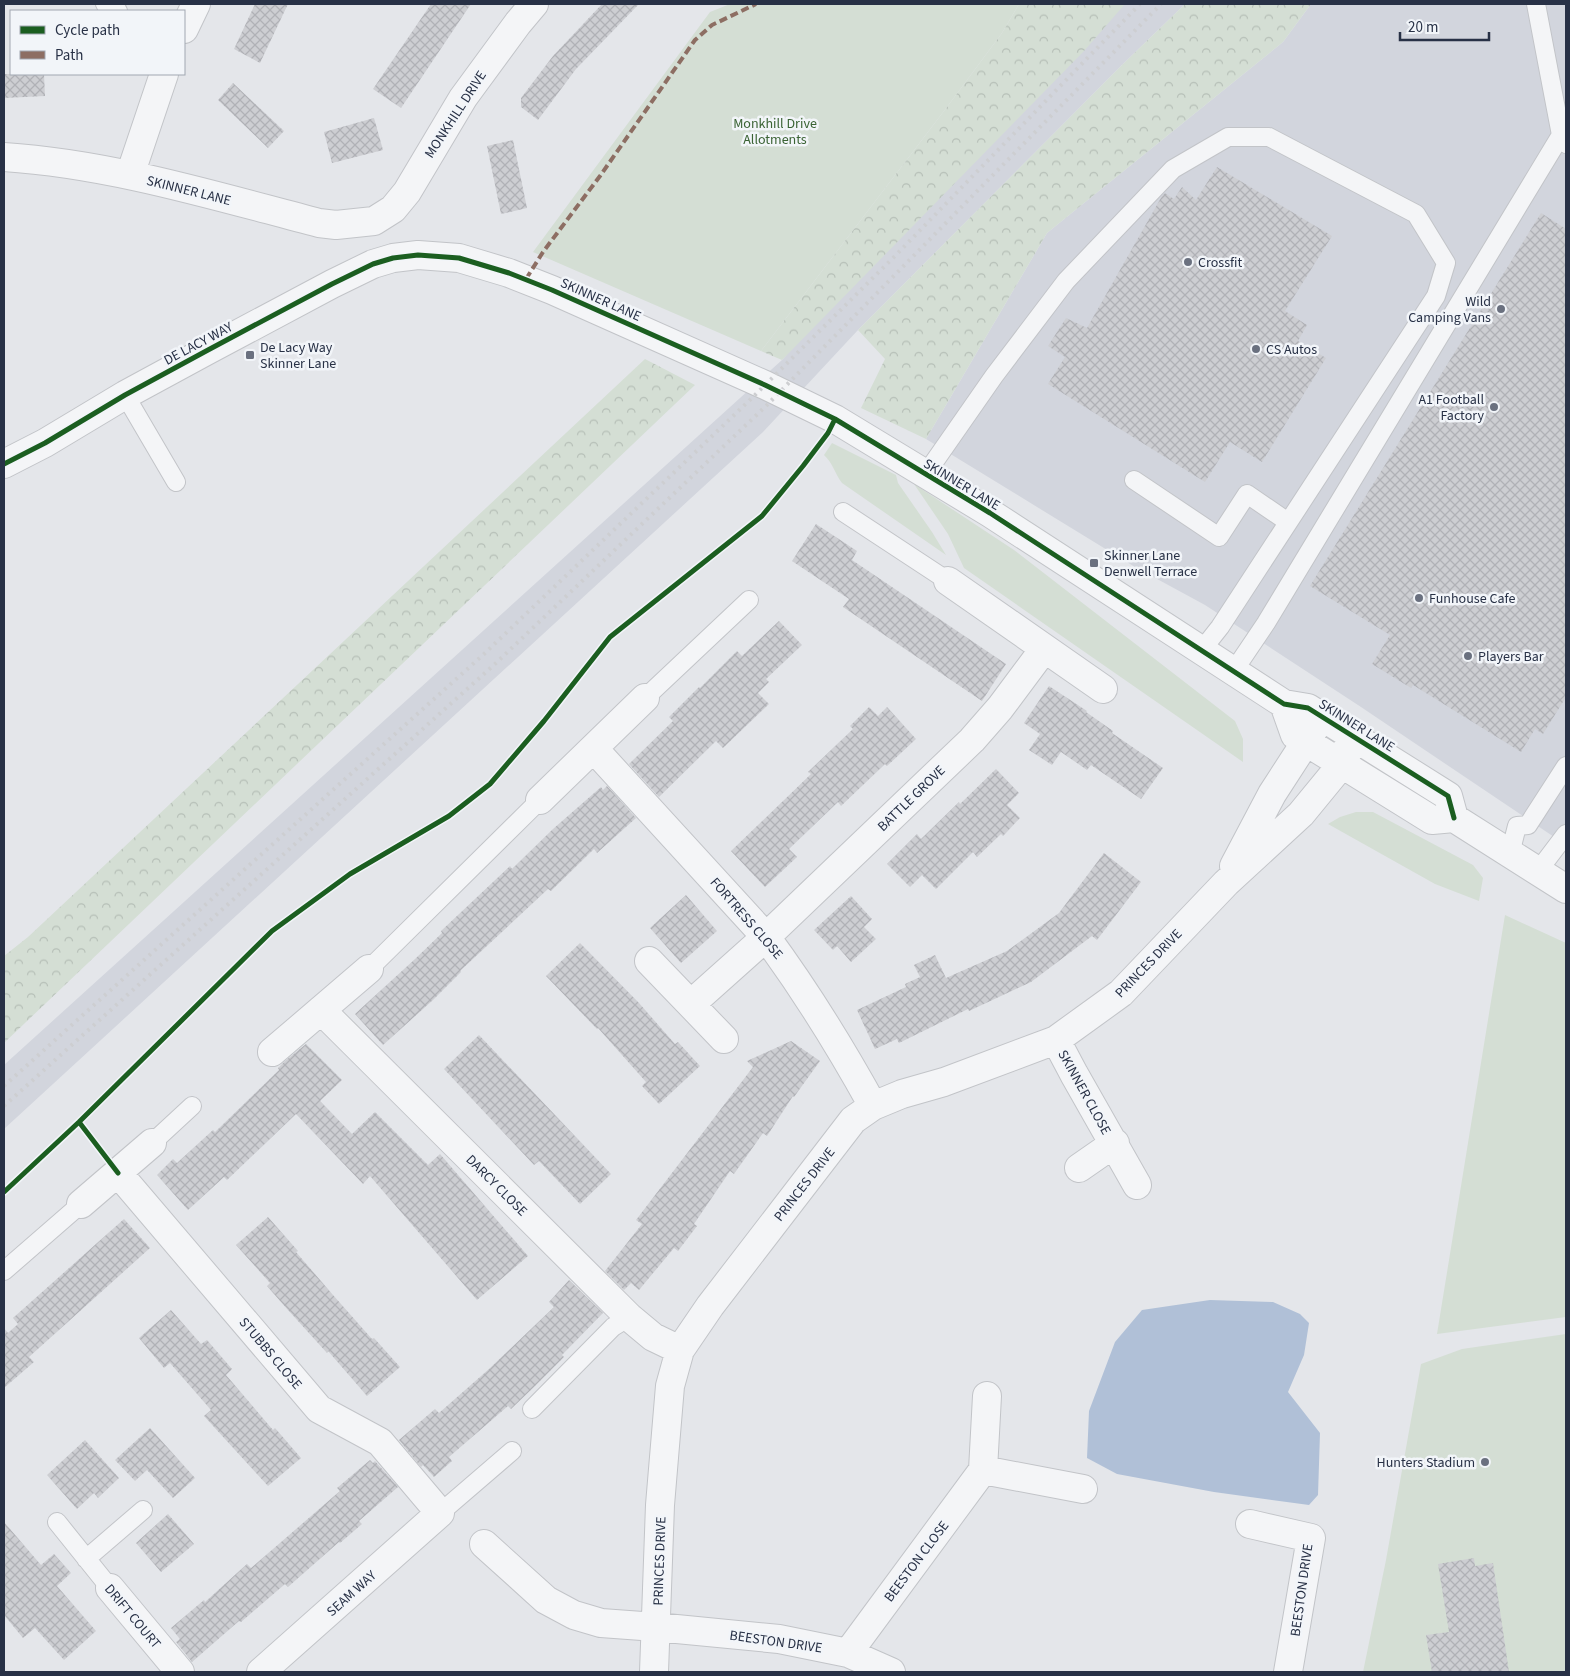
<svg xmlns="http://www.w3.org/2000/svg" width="1570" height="1676" font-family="'Source Sans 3',sans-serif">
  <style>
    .built { fill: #d2d5dd }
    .green { fill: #d4ded4 }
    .forest { fill: url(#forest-crowns) }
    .water { fill: #b0c0d7 }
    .building { fill: url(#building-cross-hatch) }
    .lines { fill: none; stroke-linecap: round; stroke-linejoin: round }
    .lane-casing { stroke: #c2c4c8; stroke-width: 20 }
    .street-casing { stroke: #c2c4c8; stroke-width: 30 }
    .lane { stroke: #f4f5f7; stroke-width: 18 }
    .street { stroke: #f4f5f7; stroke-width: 28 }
    .rail { stroke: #cdced1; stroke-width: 4; stroke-dasharray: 2.5 5; stroke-linecap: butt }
    .quiet { stroke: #8d6e63; stroke-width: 4; stroke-dasharray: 8 4; stroke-linecap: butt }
    .cycleway-casing { stroke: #f2f5f9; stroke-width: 8 }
    .cycleway { stroke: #1b5e20; stroke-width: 5 }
    .poi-dot { fill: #6a707f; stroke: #f2f5f9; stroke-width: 2 }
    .labels { text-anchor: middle; stroke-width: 5; stroke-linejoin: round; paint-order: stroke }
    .street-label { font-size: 14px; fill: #283146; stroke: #f2f5f9 }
    .park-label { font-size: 14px; fill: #3a6334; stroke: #f2f5f9 }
    .poi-label { font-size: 14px; fill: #283146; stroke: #f2f5f9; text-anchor: start }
  </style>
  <defs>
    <pattern id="forest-crowns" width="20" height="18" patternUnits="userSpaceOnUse" patternTransform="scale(1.25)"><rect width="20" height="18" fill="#d4ded4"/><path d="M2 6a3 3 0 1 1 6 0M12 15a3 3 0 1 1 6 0" fill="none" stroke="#b6bfb7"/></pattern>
    <pattern id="building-cross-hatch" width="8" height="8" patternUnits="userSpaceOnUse" patternTransform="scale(1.25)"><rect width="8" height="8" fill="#cdced2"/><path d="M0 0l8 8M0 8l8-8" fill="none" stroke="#b0b1b6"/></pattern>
  </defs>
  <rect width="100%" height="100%" fill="#e4e6ea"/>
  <path class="built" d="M 1085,4 L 1185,4 L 1122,65 L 858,330 L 763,432 L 4,1129 L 4,1065 L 782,360 L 1029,81 Z
    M 1311,4 L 1566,4 L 1566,845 L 1361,707 L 1205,605 L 1135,567 L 926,439 L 1047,233 L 1283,42 Z"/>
  <path class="green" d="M 730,4 L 1019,4 L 1002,33 L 947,107 L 761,351 L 533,252 L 710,12 Z
    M 832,443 L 896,475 L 898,483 L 932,532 L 946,555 L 842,483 C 835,474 833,463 824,455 Z
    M 914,484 L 1014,550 L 1235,721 L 1243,739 L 1243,762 L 964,568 L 948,534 Z
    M 1356,812 L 1373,812 L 1473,865 L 1483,878 L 1479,901 L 1435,884 L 1328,824 L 1340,817 Z
    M 1505,915 L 1566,943 L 1566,1317 L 1437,1334 Z
    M 1566,1334 L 1566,1672 L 1363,1672 L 1386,1560 L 1421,1364 L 1462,1349 Z"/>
  <path class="forest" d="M 1019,4 L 1125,4 L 1084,51 L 782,360 L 761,351 L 947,107 L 1002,33 Z
    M 1185,4 L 1311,4 L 1283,42 L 1047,233 L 926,439 L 861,408 L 885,359 L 858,330 L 1122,65 Z
    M 645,359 L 695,385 L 4,1043 L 4,956 L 28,937 Z"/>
  <path class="water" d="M 1210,1300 L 1273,1302 L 1300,1314 L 1309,1323 L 1304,1355 L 1288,1392 L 1320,1433 L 1318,1495 L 1309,1505 L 1214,1492 L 1117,1474 L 1087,1458 L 1089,1411 L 1115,1342 L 1142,1310 Z"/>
  <path class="building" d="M 255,4 L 288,4 L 260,63 L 234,49 Z
    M 431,4 L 471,4 L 401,108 L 373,89 Z
    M 602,4 L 639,4 L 576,69 L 538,120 L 521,107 L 521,98 L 553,56 Z
    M 4,74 L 44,74 L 45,96 L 4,98 Z
    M 233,83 L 284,131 L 268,148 L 218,100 Z
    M 374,118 L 383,150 L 332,163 L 324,132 Z
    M 513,140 L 527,208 L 501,214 L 487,146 Z
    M 1217,167 L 1332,236 L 1285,311 L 1307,325 L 1298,341 L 1326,358 L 1262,462 L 1230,442 L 1205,482 L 1048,384 L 1065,357 L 1048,346 L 1066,318 L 1087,328 L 1162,196 L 1165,193 L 1174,199 L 1182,187 L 1196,200 Z
    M 1541,213 L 1566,229 L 1566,697 L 1543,734 L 1535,729 L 1521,752 L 1413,685 L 1411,688 L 1372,664 L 1390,635 L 1310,586 Z
    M 816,524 L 857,551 L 852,560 L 1006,664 L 982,701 L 843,607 L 849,599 L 792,561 Z
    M 779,621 L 802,645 L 766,679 L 769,682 L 758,693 L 769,704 L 723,748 L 716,741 L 659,797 L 629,764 L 673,721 L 669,717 L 699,687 L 700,688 L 737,651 L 742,656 Z
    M 1049,686 L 1087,711 L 1086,712 L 1113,731 L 1112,733 L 1163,768 L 1141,799 L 1091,765 L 1087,770 L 1061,752 L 1052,765 L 1029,750 L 1040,734 L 1024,723 Z
    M 869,707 L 878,716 L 887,707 L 916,739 L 887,766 L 885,764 L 841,806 L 838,802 L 789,849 L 797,857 L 765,887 L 731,851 L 811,774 L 808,772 L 853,729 L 850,726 Z
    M 996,769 L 1019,793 L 1007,805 L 1020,818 L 1003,836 L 1001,834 L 977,857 L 973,852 L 936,889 L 922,875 L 910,887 L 887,864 L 917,834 L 921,839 L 959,802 L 960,804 Z
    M 607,786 L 636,818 L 597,853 L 594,849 L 551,891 L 548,889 L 460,971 L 461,972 L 433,1000 L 383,1045 L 355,1014 L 415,959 L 442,933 L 441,931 L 510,866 L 512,869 L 553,829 L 601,787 L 603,790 Z
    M 1104,853 L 1141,882 L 1097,940 L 1092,936 L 1031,982 L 969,1011 L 968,1009 L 899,1043 L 897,1039 L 875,1049 L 857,1010 L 906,987 L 905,984 L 920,977 L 914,965 L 935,955 L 946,978 L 1007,951 L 1059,913 Z
    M 686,895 L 717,931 L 681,963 L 650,928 Z
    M 851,896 L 872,919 L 864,927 L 876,939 L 851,962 L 837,946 L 833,950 L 814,930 Z
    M 580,943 L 639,1003 L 675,1044 L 678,1042 L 700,1066 L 659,1104 L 642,1086 L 646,1082 L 598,1028 L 597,1029 L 546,976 Z
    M 479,1035 L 611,1174 L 580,1204 L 539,1161 L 534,1165 L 444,1069 Z
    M 791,1041 L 820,1061 L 794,1097 L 793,1096 L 767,1136 L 763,1133 L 734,1174 L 730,1171 L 694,1224 L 697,1226 L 678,1251 L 674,1248 L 639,1290 L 631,1283 L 624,1290 L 605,1271 L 642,1224 L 636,1220 L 753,1067 L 747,1061 Z
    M 306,1044 L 342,1080 L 320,1101 L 352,1134 L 375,1112 L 428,1165 L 440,1154 L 528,1256 L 477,1300 L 370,1176 L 363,1184 L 296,1114 L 227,1180 L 224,1177 L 188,1210 L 157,1175 L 173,1159 L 177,1163 L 213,1130 L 215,1132 L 279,1070 L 278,1068 L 285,1061 Z
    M 268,1217 L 298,1251 L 296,1252 L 333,1295 L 372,1339 L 374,1338 L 400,1367 L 367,1396 L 328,1351 L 327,1353 L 288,1310 L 267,1286 L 270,1283 L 236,1245 Z
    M 124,1219 L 150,1248 L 29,1357 L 34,1362 L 4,1388 L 4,1328 L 8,1333 L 18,1324 L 13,1318 Z
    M 569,1280 L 603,1313 L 562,1355 L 564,1357 L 533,1388 L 511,1409 L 508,1406 L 449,1457 L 452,1461 L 434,1477 L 423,1465 L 421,1467 L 399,1440 L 435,1409 L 439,1413 L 489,1369 L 554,1307 L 549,1302 Z
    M 171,1310 L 201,1344 L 207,1340 L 232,1369 L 226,1375 L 273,1430 L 275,1428 L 301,1458 L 268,1486 L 204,1416 L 211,1410 L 170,1363 L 164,1368 L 139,1338 Z
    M 150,1428 L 195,1478 L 173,1498 L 147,1470 L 135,1481 L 115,1460 Z
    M 85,1440 L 119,1478 L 98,1498 L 94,1493 L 77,1509 L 47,1475 Z
    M 370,1460 L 373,1463 L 375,1461 L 398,1487 L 359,1521 L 362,1524 L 340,1543 L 339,1542 L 288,1587 L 285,1584 L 241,1622 L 239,1621 L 192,1662 L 176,1642 L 180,1639 L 171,1628 L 204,1600 L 205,1602 L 247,1564 L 251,1568 L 340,1491 L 337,1488 Z
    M 168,1514 L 194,1544 L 161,1572 L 136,1543 Z
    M 4,1522 L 41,1565 L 54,1554 L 71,1573 L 57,1586 L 96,1631 L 64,1660 L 35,1628 L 23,1638 L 4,1615 Z
    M 1474,1558 L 1475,1566 L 1493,1563 L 1509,1672 L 1432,1672 L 1426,1635 L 1449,1632 L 1438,1564 Z"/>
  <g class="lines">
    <defs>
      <path id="lane" d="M 105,4 L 118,11
        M 1536,4 L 1561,135
        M 125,395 L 176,482
        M 925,475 L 994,376 L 1066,281 L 1173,169 L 1228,137 L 1269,137 L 1416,214 L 1446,263 L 1436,296 L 1220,627 L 1201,651
        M 1134,480 L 1219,537 L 1247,494 L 1288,522
        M 843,512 L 948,581
        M 1233,672 L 1266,623 L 1561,135 L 1566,144
        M 645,698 L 749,600
        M 1510,854 L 1517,826 L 1528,825 L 1566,766
        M 1538,871 L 1566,834
        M 369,969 L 540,800
        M 152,1143 L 192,1106
        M 4,1271 L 81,1204
        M 532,1409 L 613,1327 L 629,1317
        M 440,1513 L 512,1451
        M 57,1522 L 110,1588
        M 86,1559 L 143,1510"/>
      <path id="street" d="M 184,29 L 196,4
        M 4,157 C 111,164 215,196 319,223 L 336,225 L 374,221 L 393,209 L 407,192 L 463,98 L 518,23 L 534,4
        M 130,175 L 164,74
        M 4,464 L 45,443 L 125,395 L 208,350 L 332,284 L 373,264 L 393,258 L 418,255 L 459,258 L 509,273 L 552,290 L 765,385 L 835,419 L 990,513 L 1284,704 L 1308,708 L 1448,796 L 1454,818
        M 948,581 L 1103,689
        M 1284,704 L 1295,735 L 1432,820 L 1454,818 L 1566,889
        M 594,749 L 766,937 C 805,990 841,1048 873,1106
        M 540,800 L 645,698
        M 1234,866 L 1272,794 L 1316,726
        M 649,961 L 724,1039
        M 691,1004 L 766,937 L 972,740 L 1000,708 L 1044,649
        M 321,1010 L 629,1317 L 653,1337 L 680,1350
        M 1056,1040 L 1074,1074 L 1137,1185
        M 272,1052 L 369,969
        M 1079,1168 L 1115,1143
        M 118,1173 L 319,1409 L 380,1442 L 440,1513 L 261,1672
        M 81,1204 L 152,1143
        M 983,1470 L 987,1396
        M 1250,1524 L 1311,1538 L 1288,1672
        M 484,1544 L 546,1600 L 574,1615 L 601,1623 L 656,1627 L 779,1639 L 848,1653 L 891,1672
        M 110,1588 L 180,1672
        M 848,1653 L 983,1470 L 1083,1489
        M 654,1672 L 660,1505 L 670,1386 L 680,1350 L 710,1306 L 853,1120 L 873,1106 L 902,1094 L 944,1082 L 1056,1040 L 1121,993 L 1226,883 L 1301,814 L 1342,764 L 1347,753 L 1350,734"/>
    </defs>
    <use href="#lane" class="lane-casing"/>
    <use href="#street" class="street-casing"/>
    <use href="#lane" class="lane"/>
    <use href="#street" class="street"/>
    <path class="rail" d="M 4,1086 L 484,654 L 753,397 L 895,256 L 1140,4
      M 4,1106 L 496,663 L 767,405 L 1161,4"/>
    <path class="quiet" d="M 526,279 L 543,252 L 600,176 L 695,40 L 712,25 L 756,4"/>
    <defs>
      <path id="cycleway" d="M 4,464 L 45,443 L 125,395 L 208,350 L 332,284 L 373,264 L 393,258 L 418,255 L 459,258 L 509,273 L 552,290 L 765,385 L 835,419 L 990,513 L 1284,704 L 1308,708 L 1448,796 L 1454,818
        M 79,1122 L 118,1173
        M 4,1192 L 79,1122 L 272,931 L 350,874 L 449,816 L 490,784 L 544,721 L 610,637 L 762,516 L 803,466 L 828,433 L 835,419"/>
    </defs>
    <use href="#cycleway" class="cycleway-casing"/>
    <use href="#cycleway" class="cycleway"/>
  </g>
  <g class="poi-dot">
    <circle cx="1188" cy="262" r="5"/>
    <circle cx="1501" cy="309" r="5"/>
    <circle cx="1256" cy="349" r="5"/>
    <rect x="245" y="350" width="10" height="10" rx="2.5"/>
    <circle cx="1494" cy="407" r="5"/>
    <rect x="1089" y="558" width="10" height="10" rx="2.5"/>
    <circle cx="1419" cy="598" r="5"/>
    <circle cx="1468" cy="656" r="5"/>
    <circle cx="1485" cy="1462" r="5"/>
  </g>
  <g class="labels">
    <g class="street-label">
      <text transform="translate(455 114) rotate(-57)" y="5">MONKHILL DRIVE</text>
      <text transform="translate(189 190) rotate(14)" y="5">SKINNER LANE</text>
      <text transform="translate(601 299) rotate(24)" y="5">SKINNER LANE</text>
      <text transform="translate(198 343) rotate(-28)" y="5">DE LACY WAY</text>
      <text transform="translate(962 484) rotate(31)" y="5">SKINNER LANE</text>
      <text transform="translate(1357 725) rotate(32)" y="5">SKINNER LANE</text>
      <text transform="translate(911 798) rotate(-44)" y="5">BATTLE GROVE</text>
      <text transform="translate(747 918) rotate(49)" y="5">FORTRESS CLOSE</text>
      <text transform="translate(1148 963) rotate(-46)" y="5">PRINCES DRIVE</text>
      <text transform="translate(1085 1092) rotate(61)" y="5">SKINNER CLOSE</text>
      <text transform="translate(804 1184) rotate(-52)" y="5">PRINCES DRIVE</text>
      <text transform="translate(497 1185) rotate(45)" y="5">DARCY CLOSE</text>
      <text transform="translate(271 1353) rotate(50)" y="5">STUBBS CLOSE</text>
      <text transform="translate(659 1561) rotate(-88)" y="5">PRINCES DRIVE</text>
      <text transform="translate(916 1561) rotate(-53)" y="5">BEESTON CLOSE</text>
      <text transform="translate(1301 1590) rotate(-82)" y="5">BEESTON DRIVE</text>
      <text transform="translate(351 1593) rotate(-42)" y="5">SEAM WAY</text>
      <text transform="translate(133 1616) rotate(50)" y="5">DRIFT COURT</text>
      <text transform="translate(776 1641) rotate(8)" y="5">BEESTON DRIVE</text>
    </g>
    <g class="park-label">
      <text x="775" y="128">Monkhill Drive<tspan x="775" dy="16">Allotments</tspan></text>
    </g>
    <g class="poi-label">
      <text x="1198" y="267">Crossfit</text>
      <text x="1491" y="306" text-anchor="end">Wild<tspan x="1491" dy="16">Camping Vans</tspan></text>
      <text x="260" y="352">De Lacy Way<tspan x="260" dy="16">Skinner Lane</tspan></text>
      <text x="1266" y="354">CS Autos</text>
      <text x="1484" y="404" text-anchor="end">A1 Football<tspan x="1484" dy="16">Factory</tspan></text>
      <text x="1104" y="560">Skinner Lane<tspan x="1104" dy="16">Denwell Terrace</tspan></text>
      <text x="1429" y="603">Funhouse Cafe</text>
      <text x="1478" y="661">Players Bar</text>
      <text x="1475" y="1467" text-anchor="end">Hunters Stadium</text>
    </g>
  </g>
  <rect width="1570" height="1676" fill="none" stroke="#283146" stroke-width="10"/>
  <rect x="10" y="10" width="175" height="65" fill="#f2f5f9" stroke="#a1a7b1"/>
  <rect x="20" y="26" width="25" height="8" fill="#1b5e20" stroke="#a1a7b1"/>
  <text x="55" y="35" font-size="15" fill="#283146">Cycle path</text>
  <rect x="20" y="51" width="25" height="8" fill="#8d6e63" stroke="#a1a7b1"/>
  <text x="55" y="60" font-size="15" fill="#283146">Path</text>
  <path d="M1400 32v8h89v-8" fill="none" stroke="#283146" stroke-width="2.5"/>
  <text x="1408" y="32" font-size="15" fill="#283146" stroke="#f2f5f9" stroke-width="4" paint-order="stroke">20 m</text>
</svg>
